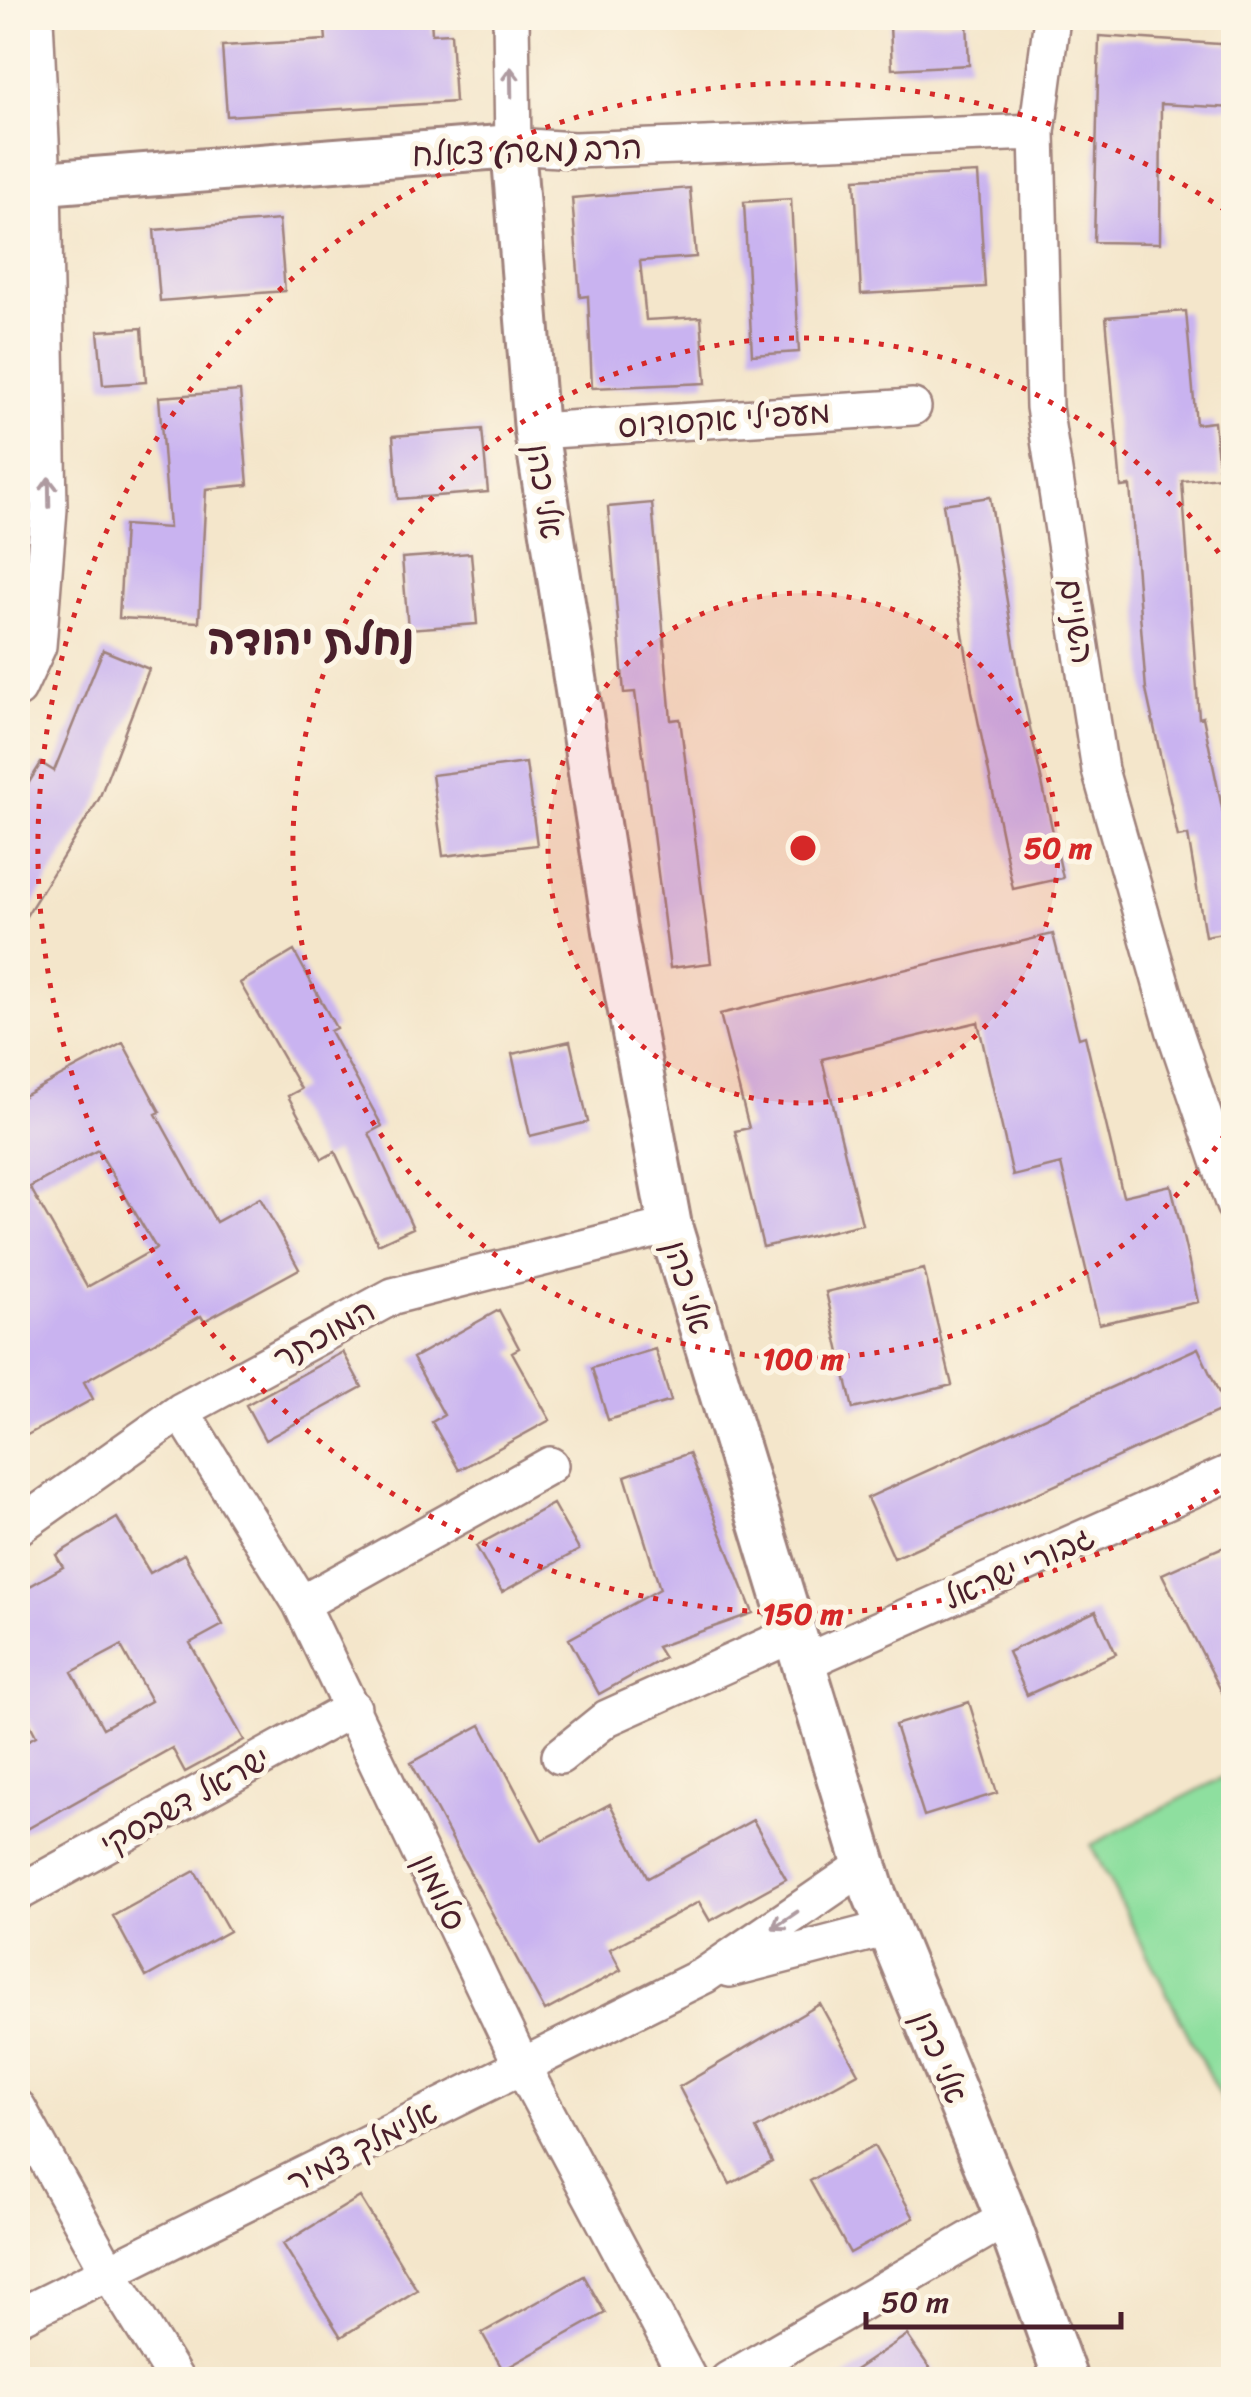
<svg xmlns="http://www.w3.org/2000/svg" width="1251" height="2397" font-family="Sriracha,'Playpen Sans Hebrew',sans-serif">
  <style>
    .green { fill: #8edf9f; stroke: #6c7f65; stroke-width: 2.5 }
    .building { fill: #c9b3f0; fill-rule: evenodd }
    .lines { fill: none; stroke-linecap: round; stroke-linejoin: round }
    .minor-casing { stroke: #9f827b; stroke-width: 40 }
    .tertiary-casing { stroke: #9f827b; stroke-width: 48 }
    .minor { stroke: #fff; stroke-width: 35 }
    .tertiary { stroke: #fff; stroke-width: 42 }
    .oneway { stroke: #ae9aa0 }
    .ring { fill: none; stroke: #d62828; stroke-width: 5; stroke-dasharray: 5 10 }
    .labels { text-anchor: middle; stroke-width: 10; stroke-linejoin: round; paint-order: stroke }
    .street-label { font-size: 32px; fill: #4a1f2b; stroke: #fcf5e5 }
    .district-label { font-size: 42px; font-weight: bold; fill: #4a1f2b; stroke: #fcf5e5 }
    .centre { fill: #d62828; stroke: #fcf5e5; stroke-width: 5 }
    .ring-label { font-size: 30px; text-anchor: middle; font-weight: bold; fill: #d62828; stroke: #fcf5e5; stroke-width: 10; stroke-linejoin: round; paint-order: stroke }
  </style>
  <rect width="100%" height="100%" fill="#fcf5e5"/>
  <filter id="ink" filterUnits="userSpaceOnUse"><feTurbulence type="fractalNoise" baseFrequency=".01" numOctaves="2"/><feDisplacementMap in="SourceGraphic" scale="20" xChannelSelector="R" yChannelSelector="G"/><feConvolveMatrix kernelMatrix="1 2 1 2 8 2 1 2 1" color-interpolation-filters="sRGB"/></filter>
  <filter id="wash" filterUnits="userSpaceOnUse"><feTurbulence type="fractalNoise" baseFrequency=".0048" numOctaves="4" result="noise"/><feDisplacementMap in="SourceGraphic" scale="40" xChannelSelector="R" yChannelSelector="G"/><feGaussianBlur stdDeviation="2.25" result="paint"/><feColorMatrix in="noise" values="0 0 0 0 0 0 0 0 0 0 0 0 0 0 0 0 0 1.4 0 .05"/><feComposite in="paint" operator="in"/></filter>
  <g filter="url(#wash)">
    <rect width="100%" height="100%" fill="#f4e6cb"/>
    <path class="green" d="M 18,335 L 28,503 L 18,547 Z
      M 1233,1772 L 1233,2122 L 1091,1845 Z"/>
    <g id="blocks">
      <path class="building" d="M 324,18 L 431,18 L 432,34 L 451,33 L 455,102 L 227,116 L 222,46 L 326,40 Z
        M 967,21 L 969,65 L 892,69 L 890,25 Z
        M 1099,36 L 1234,45 L 1234,108 L 1161,104 L 1160,243 L 1094,242 Z
        M 978,173 L 985,287 L 861,294 L 855,179 Z
        M 690,188 L 696,257 L 640,261 L 646,320 L 701,317 L 706,383 L 592,388 L 588,296 L 580,297 L 572,198 Z
        M 791,199 L 799,352 L 752,355 L 744,202 Z
        M 279,220 L 285,291 L 160,301 L 154,230 Z
        M 1186,311 L 1196,424 L 1214,422 L 1220,477 L 1182,481 L 1199,718 L 1203,717 L 1234,865 L 1234,931 L 1205,936 L 1188,835 L 1178,837 L 1146,690 L 1130,486 L 1121,487 L 1106,317 Z
        M 142,328 L 146,382 L 103,385 L 98,331 Z
        M 240,391 L 248,485 L 206,489 L 199,622 L 119,618 L 124,525 L 169,528 L 159,397 Z
        M 482,429 L 488,492 L 398,499 L 393,436 Z
        M 990,497 L 1020,682 L 1063,878 L 1013,889 L 972,691 L 943,504 Z
        M 652,503 L 671,720 L 680,719 L 711,963 L 670,968 L 635,692 L 624,693 L 608,507 Z
        M 471,553 L 477,624 L 408,629 L 402,558 Z
        M 103,650 L 149,669 L 99,799 L 18,929 L 18,800 L 41,763 L 54,771 Z
        M 526,763 L 537,845 L 443,856 L 432,775 Z
        M 1053,934 L 1079,1038 L 1085,1036 L 1123,1196 L 1171,1185 L 1198,1302 L 1099,1324 L 1061,1164 L 1013,1176 L 978,1022 L 822,1059 L 862,1224 L 763,1247 L 735,1131 L 749,1128 L 720,1014 Z
        M 294,951 L 336,1028 L 330,1031 L 382,1126 L 369,1133 L 413,1228 L 378,1244 L 335,1152 L 322,1159 L 288,1096 L 301,1089 L 240,983 Z
        M 570,1041 L 588,1122 L 530,1136 L 512,1054 Z
        M 123,1043 L 160,1112 L 156,1114 L 216,1222 L 260,1198 L 299,1269 L 204,1321 L 201,1316 L 84,1382 L 93,1399 L 18,1440 L 18,1099 ZM 98,1150 L 156,1248 L 87,1287 L 30,1187 Z
        M 924,1269 L 952,1385 L 853,1409 L 826,1292 Z
        M 499,1310 L 519,1348 L 512,1352 L 550,1420 L 459,1470 L 432,1422 L 444,1415 L 413,1358 Z
        M 1198,1348 L 1226,1408 L 894,1558 L 867,1498 Z
        M 655,1349 L 671,1401 L 608,1420 L 592,1368 Z
        M 343,1352 L 362,1387 L 265,1440 L 246,1405 Z
        M 689,1453 L 753,1613 L 657,1647 L 664,1658 L 599,1694 L 569,1639 L 660,1589 L 625,1476 Z
        M 553,1504 L 579,1550 L 502,1592 L 476,1546 Z
        M 117,1518 L 150,1573 L 184,1554 L 223,1625 L 190,1643 L 244,1740 L 185,1772 L 172,1748 L 18,1834 L 18,1746 L 36,1736 L 18,1701 L 18,1593 L 63,1567 L 56,1555 ZM 121,1646 L 151,1701 L 103,1728 L 72,1672 Z
        M 1234,1542 L 1234,1716 L 1162,1574 Z
        M 1096,1611 L 1116,1654 L 1027,1695 L 1008,1652 Z
        M 969,1702 L 997,1793 L 924,1816 L 895,1725 Z
        M 481,1725 L 542,1840 L 610,1804 L 648,1878 L 753,1820 L 786,1879 L 710,1921 L 699,1902 L 610,1949 L 621,1970 L 545,2011 L 411,1763 Z
        M 195,1871 L 229,1931 L 146,1977 L 113,1916 Z
        M 820,2004 L 858,2073 L 756,2129 L 772,2162 L 730,2184 L 679,2087 Z
        M 874,2146 L 914,2218 L 850,2253 L 810,2181 Z
        M 360,2197 L 417,2290 L 341,2337 L 283,2244 Z
        M 584,2276 L 605,2313 L 503,2370 L 482,2333 Z
        M 907,2335 L 938,2380 L 840,2380 Z"/>
    </g>
  </g>
  <g filter="url(#ink)">
    <use href="#blocks" fill-opacity="0" stroke="#9f827b" stroke-width="2.5"/>
    <g class="lines">
      <defs>
        <path id="minor" d="M 511,18 L 513,146 L 574,150 L 1037,132
          M 1052,18 L 1037,132 L 1044,407 L 1100,770 L 1174,1029 L 1234,1205
          M 536,431 L 913,407
          M 18,689 L 38,646 L 49,509 L 43,181 L 35,18
          M 181,1411 L 301,1604 L 522,2066 L 689,2380
          M 18,1527 L 181,1411 L 393,1296 L 670,1226
          M 301,1604 L 550,1465
          M 805,1662 L 1234,1471
          M 560,1756 L 607,1718 L 796,1633
          M 18,1893 L 353,1708
          M 730,1969 L 888,1928
          M 18,2108 L 110,2274 L 176,2380
          M 18,2317 L 705,1975 L 865,1865
          M 728,2380 L 1007,2218"/>
        <path id="tertiary" d="M 18,185 L 513,146 L 536,431 L 615,931 L 670,1226 L 873,1891 L 1007,2218 L 1066,2380"/>
      </defs>
      <use href="#minor" class="minor-casing"/>
      <use href="#tertiary" class="tertiary-casing"/>
      <use href="#minor" class="minor"/>
      <use href="#tertiary" class="tertiary"/>
    </g>
    <defs><path id="oneway-shaft" d="M-6 0H5M1.5-3L5.5 0L1.5 3" fill="none" stroke-width="1.6" stroke-linecap="round" stroke-linejoin="round" transform="scale(2.5)"/></defs>
    <g class="oneway">
      <use href="#oneway-shaft" transform="translate(511 82) rotate(-91)"/>
      <use href="#oneway-shaft" transform="translate(49 492) rotate(-91)"/>
      <use href="#oneway-shaft" transform="translate(785 1920) rotate(146)"/>
    </g>
  </g>
  <circle cx="803" cy="848" r="255" fill="#d62828" fill-opacity=".12"/>
  <g class="ring">
    <circle cx="803" cy="848" r="255"/>
    <path d="M1233 1122A510 510 0 1 1 1233 574"/>
    <path d="M1231 1482A765 765 0 1 1 1231 214"/>
  </g>
  <g class="labels">
    <g class="street-label">
      <text transform="translate(527 151) rotate(-2)" y="11">הרב (משה) צאלח</text>
      <text transform="translate(724 419) rotate(-4)" y="11">מעפילי אקסודוס</text>
      <text transform="translate(545 491) rotate(81)" y="11">אלי כהן</text>
      <text transform="translate(1077 621) rotate(81)" y="11">השניים</text>
      <text transform="translate(688 1287) rotate(73)" y="11">אלי כהן</text>
      <text transform="translate(324 1334) rotate(-29)" y="11">המוכתר</text>
      <text transform="translate(1019 1567) rotate(-24)" y="11">גבורי ישראל</text>
      <text transform="translate(185 1801) rotate(-29)" y="11">ישראל דשבסקי</text>
      <text transform="translate(440 1892) rotate(65)" y="11">סלומון</text>
      <text transform="translate(940 2057) rotate(68)" y="11">אלי כהן</text>
      <text transform="translate(362 2147) rotate(-27)" y="11">אלימלך צמיר</text>
    </g>
    <g class="district-label">
      <text x="311" y="654">נחלת יהודה</text>
    </g>
  </g>
  <circle cx="803" cy="848" r="15" class="centre"/>
  <g class="ring-label">
    <text x="1058" y="858">50 m</text>
    <text x="803" y="1369">100 m</text>
    <text x="803" y="1624">150 m</text>
  </g>
  <rect width="1251" height="2397" fill="none" stroke="#fcf5e5" stroke-width="60"/>
  <path d="M866 2312v15h255v-15" fill="none" stroke="#4a1f2b" stroke-width="5"/>
  <text x="881" y="2312" font-size="30" fill="#4a1f2b" stroke="#fcf5e5" stroke-width="8" paint-order="stroke">50 m</text>
</svg>
